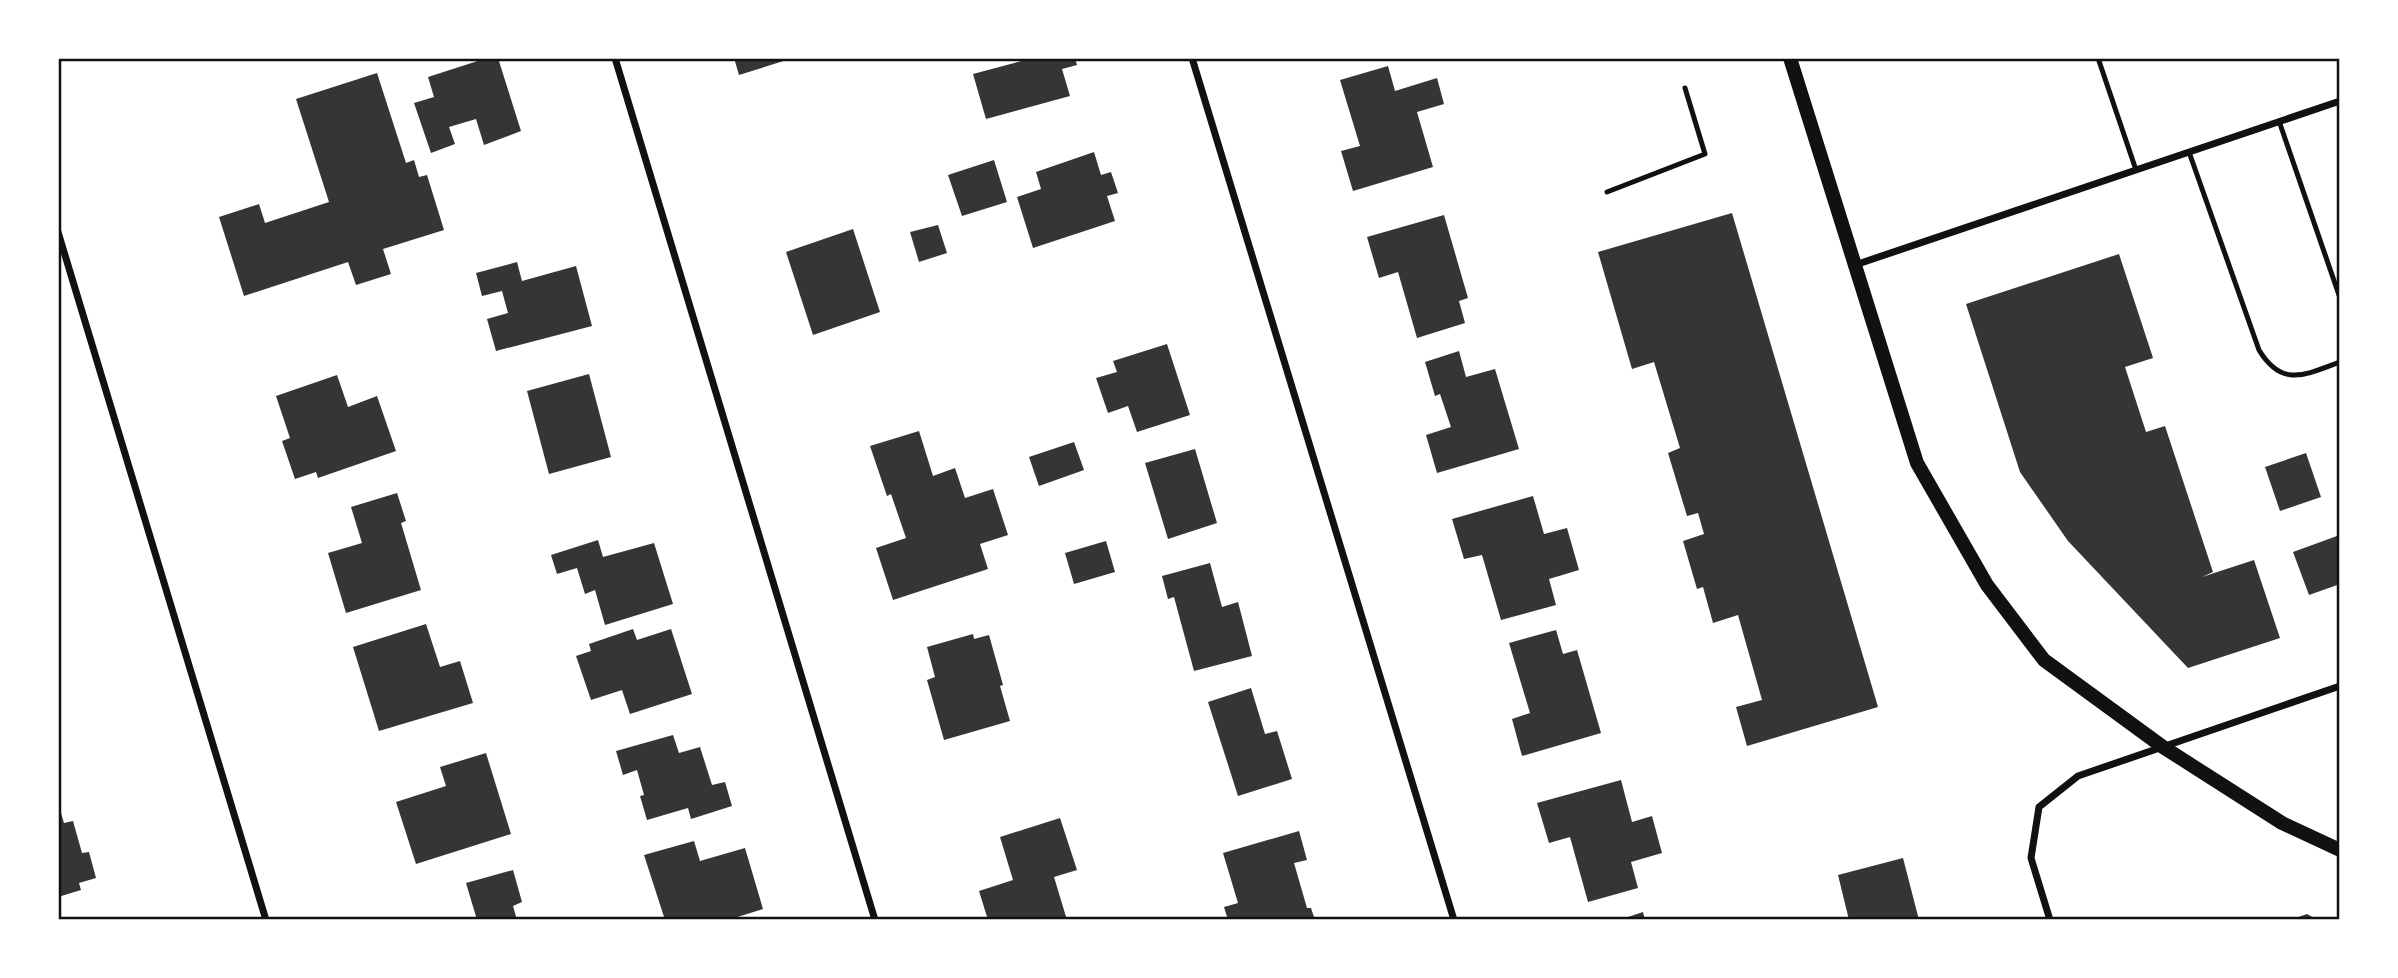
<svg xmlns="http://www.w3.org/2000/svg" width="2398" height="978" font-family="Rubik,sans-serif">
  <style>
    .building { fill: #353535 }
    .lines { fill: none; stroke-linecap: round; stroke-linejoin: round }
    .service { stroke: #111; stroke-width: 5 }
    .minor { stroke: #111; stroke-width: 7 }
    .secondary { stroke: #111; stroke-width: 14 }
    .neatline { fill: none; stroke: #111; stroke-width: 2.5 }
  </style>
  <rect width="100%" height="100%" fill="#fff"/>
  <path class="building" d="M 487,58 L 498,58 L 521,131 L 484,145 L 476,119 L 449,127 L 455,144 L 431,153 L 414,103 L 434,97 L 428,77 Z
    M 734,58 L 793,58 L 739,75 Z
    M 1024,58 L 1075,58 L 1077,65 L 1062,69 L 1070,96 L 986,119 L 973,74 L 1025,60 Z
    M 1388,66 L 1395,91 L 1437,78 L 1444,104 L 1417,112 L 1433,167 L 1353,191 L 1341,151 L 1360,146 L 1340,80 Z
    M 377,73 L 406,163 L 414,160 L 419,177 L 427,175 L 444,230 L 383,249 L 391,274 L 356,285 L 348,262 L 244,296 L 219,217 L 259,204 L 265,223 L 329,202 L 296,99 Z
    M 1094,152 L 1101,175 L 1111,172 L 1118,193 L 1107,196 L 1115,221 L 1033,248 L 1017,197 L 1041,189 L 1036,172 Z
    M 994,160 L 1007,202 L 962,216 L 948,175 Z
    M 1732,213 L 1878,707 L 1747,746 L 1736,707 L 1762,700 L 1738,615 L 1713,623 L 1703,587 L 1697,589 L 1683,541 L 1704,534 L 1698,513 L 1687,516 L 1668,453 L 1680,448 L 1654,362 L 1632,369 L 1598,252 Z
    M 1444,215 L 1468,298 L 1459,301 L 1465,323 L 1417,338 L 1398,272 L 1379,278 L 1367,237 Z
    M 938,225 L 947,253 L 919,262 L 910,232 Z
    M 853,229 L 880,312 L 813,335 L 786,252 Z
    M 2119,254 L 2153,358 L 2125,367 L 2146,432 L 2165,426 L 2213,572 L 2202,577 L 2254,560 L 2280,638 L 2188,668 L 2068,541 L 2020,472 L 1966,304 Z
    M 517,262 L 522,281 L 576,266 L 592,326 L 496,351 L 487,319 L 508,313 L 502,291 L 482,296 L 476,273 Z
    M 1167,344 L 1190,415 L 1137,432 L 1128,406 L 1108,413 L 1096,378 L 1117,372 L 1113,361 Z
    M 1459,351 L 1466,377 L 1495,369 L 1519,449 L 1437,473 L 1426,435 L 1451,427 L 1440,394 L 1435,396 L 1425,362 Z
    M 589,374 L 611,457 L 549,474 L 527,391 Z
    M 337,375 L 348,407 L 377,396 L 396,451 L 318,478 L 316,472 L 295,479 L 282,441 L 290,438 L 276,396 Z
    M 919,431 L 933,476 L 955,468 L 965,498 L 993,489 L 1008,535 L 980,544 L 988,569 L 893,600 L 876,548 L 906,538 L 891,494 L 887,496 L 870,446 Z
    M 1074,442 L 1084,470 L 1039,486 L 1029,457 Z
    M 1195,449 L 1217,523 L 1168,539 L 1145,463 Z
    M 2306,453 L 2321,497 L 2280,511 L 2265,467 Z
    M 397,493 L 406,521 L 401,523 L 421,590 L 346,613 L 328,553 L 362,543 L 351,507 Z
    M 1533,496 L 1544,534 L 1567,528 L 1579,570 L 1549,579 L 1556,605 L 1501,620 L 1482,555 L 1464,559 L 1452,519 Z
    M 2337,536 L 2340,543 L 2340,584 L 2309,595 L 2293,552 Z
    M 598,540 L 603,557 L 654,543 L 673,604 L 605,625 L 595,590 L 585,594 L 577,568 L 557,574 L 551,555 Z
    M 1106,541 L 1115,572 L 1074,584 L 1065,553 Z
    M 1210,563 L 1222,607 L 1238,602 L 1252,656 L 1194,671 L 1174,597 L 1168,599 L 1162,576 Z
    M 426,624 L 440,667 L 460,661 L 473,703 L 379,731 L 353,647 Z
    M 633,629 L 637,640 L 671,629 L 692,694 L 630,714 L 622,690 L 591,700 L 576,656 L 591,651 L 589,644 Z
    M 1556,630 L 1563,654 L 1577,650 L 1601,733 L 1522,756 L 1512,719 L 1530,713 L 1509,643 Z
    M 973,634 L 974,639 L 989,635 L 1003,685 L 1000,686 L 1010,721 L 944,740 L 927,680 L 935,677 L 927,647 Z
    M 1251,688 L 1265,734 L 1277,731 L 1292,779 L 1238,796 L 1208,702 Z
    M 673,735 L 679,753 L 700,747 L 712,785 L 725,782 L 732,806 L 691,819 L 688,808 L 647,820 L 640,796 L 644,795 L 637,770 L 623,775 L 616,751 Z
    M 486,753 L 511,834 L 416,864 L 396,802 L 446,786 L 440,767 Z
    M 1621,780 L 1632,822 L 1652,816 L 1662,853 L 1631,862 L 1638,888 L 1588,902 L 1570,837 L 1549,843 L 1537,803 Z
    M 58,803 L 64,823 L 73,821 L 82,853 L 89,852 L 96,878 L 79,883 L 81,890 L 58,897 Z
    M 1060,818 L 1077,870 L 1054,877 L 1067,920 L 988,920 L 979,891 L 1013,880 L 1000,837 Z
    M 1299,831 L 1307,860 L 1294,863 L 1307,908 L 1311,908 L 1315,920 L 1228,920 L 1224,907 L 1238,903 L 1223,853 Z
    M 694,841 L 700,861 L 745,848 L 763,909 L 728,920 L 665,920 L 644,855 Z
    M 1903,858 L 1919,920 L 1849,920 L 1838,875 Z
    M 513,870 L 522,902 L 513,906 L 517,920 L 477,920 L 466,883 Z
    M 1643,912 L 1645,920 L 1619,920 Z
    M 2307,914 L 2318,920 L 2290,920 Z"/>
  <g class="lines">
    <path class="service" d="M 2098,58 L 2136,170
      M 2279,121 L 2340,298
      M 2189,152 L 2259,350 C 2282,388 2305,375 2340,362
      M 1607,192 L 1705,154 L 1685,88"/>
    <path class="minor" d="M 615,58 L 875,920
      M 1192,58 L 1454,920
      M 58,59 L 60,58
      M 58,232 L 266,920
      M 1855,265 L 2340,101
      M 2050,920 L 2031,858 L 2039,807 L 2078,776 L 2340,686"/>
    <path class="secondary" d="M 1790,58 L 1917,463 L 1987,585 L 2044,660 L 2163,747 L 2282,823 L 2340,850"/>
  </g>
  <rect width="2398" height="978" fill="none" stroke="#ffffff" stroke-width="119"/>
  <rect x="60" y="60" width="2278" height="858" class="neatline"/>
</svg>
